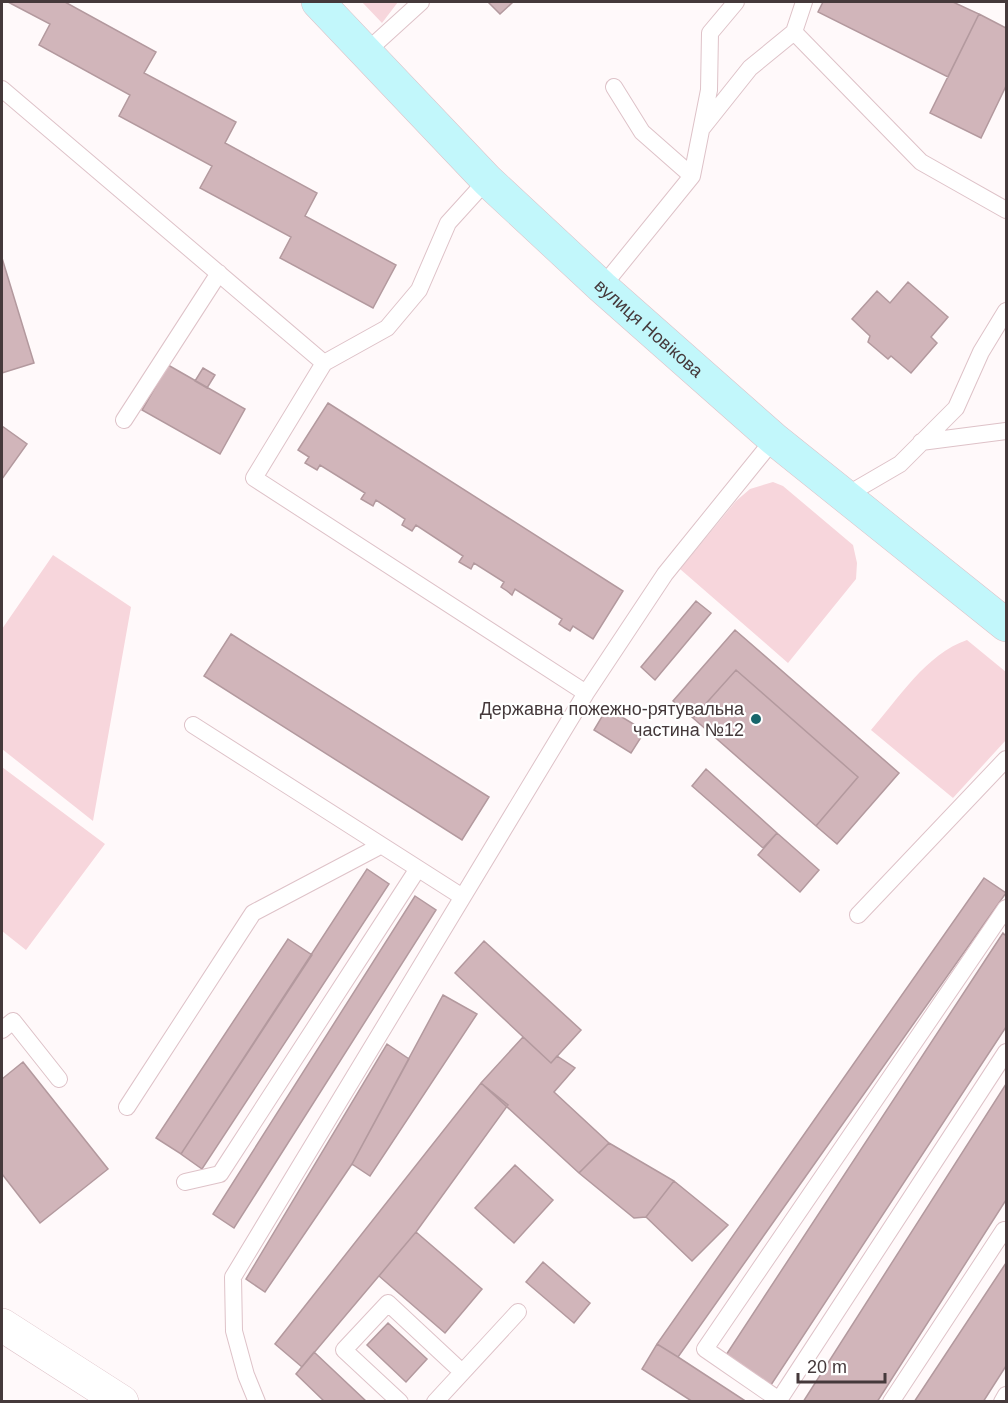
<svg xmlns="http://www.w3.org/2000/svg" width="1008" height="1403" font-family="Helvetica,sans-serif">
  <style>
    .green { fill: #f7d6dc }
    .building { fill: #d1b5ba; stroke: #b3999e; stroke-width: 1.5 }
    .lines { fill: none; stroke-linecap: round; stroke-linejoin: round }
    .lane-casing { stroke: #dec2c8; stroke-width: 18 }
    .street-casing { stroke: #dec2c8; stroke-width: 34 }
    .secondary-casing { stroke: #dec2c8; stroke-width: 34 }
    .lane { stroke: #fff; stroke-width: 16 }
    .street { stroke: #fff; stroke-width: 33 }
    .secondary { stroke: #c2f7fb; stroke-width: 33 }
    .poi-dot { fill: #18666c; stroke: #fff; stroke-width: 2 }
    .labels { text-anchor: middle; stroke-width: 4.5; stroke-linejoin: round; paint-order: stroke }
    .street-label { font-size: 18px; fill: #45393b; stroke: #fff }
    .poi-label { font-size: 18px; fill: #45393b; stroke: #fff; text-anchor: end }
  </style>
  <rect width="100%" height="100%" fill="#fff9fa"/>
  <path class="green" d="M 362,2 L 398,2 L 382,23 Z
    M 773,482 L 783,486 L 853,545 L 857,563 L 856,579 L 788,663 L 680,569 L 736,501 L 750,489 Z
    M 53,555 L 131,607 L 93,821 L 2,749 L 2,629 Z
    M 967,640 L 1006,672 L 1006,740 L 953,798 L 871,730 C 899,698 926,654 967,640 Z
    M 2,767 L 105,844 L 26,950 L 2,931 Z"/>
  <path class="building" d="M 8,2 L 65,2 L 156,52 L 144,73 L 236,122 L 225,143 L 317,193 L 305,216 L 396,265 L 373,308 L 280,258 L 291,237 L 200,188 L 212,166 L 119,116 L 130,95 L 39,45 L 50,24 Z
    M 488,2 L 513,2 L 500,14 Z
    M 823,2 L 953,2 L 979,14 L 948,77 L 818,12 Z
    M 979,14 L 1006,28 L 1006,86 L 981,138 L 930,113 Z
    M 2,258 L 34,363 L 2,373 Z
    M 908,282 L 948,317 L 931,337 L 937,343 L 911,373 L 891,356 L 888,359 L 868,342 L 870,336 L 852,319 L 877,291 L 890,303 Z
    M 168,365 L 245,409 L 220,454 L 142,410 Z
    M 203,368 L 215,375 L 207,388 L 195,381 Z
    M 328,403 L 623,591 L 593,639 L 573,626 L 570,631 L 565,628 L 559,624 L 562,619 L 515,589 L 512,595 L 507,591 L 501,587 L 504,582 L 474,563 L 471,569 L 459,562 L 463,556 L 416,525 L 412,531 L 402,525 L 405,519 L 376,500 L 373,506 L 361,499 L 365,493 L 320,465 L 317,470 L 305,463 L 309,457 L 298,450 Z
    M 2,426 L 27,444 L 2,479 Z
    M 696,601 L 711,613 L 655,680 L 641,667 Z
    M 735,630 L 899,773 L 837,844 L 816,826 L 858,777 L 736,670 L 693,718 L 673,701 Z
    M 231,634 L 489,797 L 462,840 L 204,676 Z
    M 736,670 L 858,777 L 816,826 L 693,718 Z
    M 607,708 L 645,731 L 631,753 L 594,730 Z
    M 706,769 L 777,833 L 763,848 L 692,786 Z
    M 777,833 L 819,870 L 800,892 L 758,855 Z
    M 367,869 L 389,884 L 202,1169 L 181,1154 Z
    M 984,878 L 1006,893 L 678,1357 L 657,1344 Z
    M 415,896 L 436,910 L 234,1228 L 213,1214 Z
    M 1003,933 L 1006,936 L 1006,1027 L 771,1385 L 726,1355 Z
    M 288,939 L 312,955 L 181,1154 L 156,1138 Z
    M 484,941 L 581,1030 L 551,1063 L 455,973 Z
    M 443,995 L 477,1014 L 370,1176 L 352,1164 Z
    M 523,1037 L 551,1063 L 557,1056 L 575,1068 L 554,1092 L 609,1143 L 579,1173 L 481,1083 Z
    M 387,1044 L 409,1059 L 352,1164 L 265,1292 L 246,1279 Z
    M 23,1062 L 108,1169 L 40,1223 L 2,1174 L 2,1079 Z
    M 481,1083 L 508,1105 L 416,1232 L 302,1367 L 275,1344 Z
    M 1006,1084 L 1006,1200 L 877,1402 L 803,1402 Z
    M 609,1143 L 674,1181 L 646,1217 L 634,1218 L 579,1173 Z
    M 515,1165 L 553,1200 L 514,1243 L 475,1208 Z
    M 674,1181 L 728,1225 L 692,1261 L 646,1217 Z
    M 416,1232 L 482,1289 L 445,1333 L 379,1276 Z
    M 543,1262 L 590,1303 L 574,1323 L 526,1282 Z
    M 1006,1263 L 1006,1366 L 983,1402 L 914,1402 Z
    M 388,1323 L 427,1359 L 406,1382 L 367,1345 Z
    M 657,1344 L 678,1357 L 747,1402 L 693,1402 L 642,1369 Z
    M 314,1352 L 367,1402 L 325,1402 L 296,1374 Z"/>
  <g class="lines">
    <defs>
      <path id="lane" d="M 794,32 L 921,162 L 1006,210
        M 366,52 L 421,2
        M 614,87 L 642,132 L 692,176
        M 2,89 L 324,363
        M 703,127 L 750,68 L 794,32 L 804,2
        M 487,180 L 448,223 L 419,290 L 387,328 L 324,363 L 254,478 L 586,693
        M 602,287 L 692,176 L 709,90 L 710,33 L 736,2
        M 124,420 L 219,273
        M 921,442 L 1006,431
        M 845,496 L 900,464 L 956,408 L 981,352 L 1006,311
        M 193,725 L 461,896
        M 1006,908 L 705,1349 L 779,1400 L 1006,1052
        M 858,915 L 1006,759
        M 2,1030 L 13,1021 L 59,1079
        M 127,1107 L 253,913 L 380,846
        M 185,1182 L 220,1174 L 417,870
        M 257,1402 L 246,1375 L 234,1331 L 233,1277 L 586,693 L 665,574 L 774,439
        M 400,1402 L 344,1350 L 388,1303 L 462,1372
        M 435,1402 L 518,1312
        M 891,1402 L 1004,1230
        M 1002,1402 L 1006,1395"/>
      <path id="street" d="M 2,1325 L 122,1402"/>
      <g id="secondary">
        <path id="s1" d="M 318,2 L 487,180 L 602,287 L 774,439 L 1006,625"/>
      </g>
    </defs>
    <use href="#lane" class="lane-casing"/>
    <use href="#street" class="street-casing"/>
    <use href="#secondary" class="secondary-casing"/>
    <use href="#lane" class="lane"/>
    <use href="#street" class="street"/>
    <use href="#secondary" class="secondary"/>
  </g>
  <circle class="poi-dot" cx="756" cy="719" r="6"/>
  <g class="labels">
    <g class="street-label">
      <text dy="6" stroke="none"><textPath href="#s1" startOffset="465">вулиця Новікова</textPath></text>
    </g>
    <g class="poi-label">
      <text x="744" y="715">Державна пожежно-рятувальна<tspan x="744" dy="21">частина №12</tspan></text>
    </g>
  </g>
  <rect width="1008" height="1403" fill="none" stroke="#45393b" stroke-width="6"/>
  <path d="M798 1373v9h87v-9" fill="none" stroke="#45393b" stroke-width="3"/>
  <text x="807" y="1373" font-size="18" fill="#45393b" stroke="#ffffff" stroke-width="4.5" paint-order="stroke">20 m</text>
</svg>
